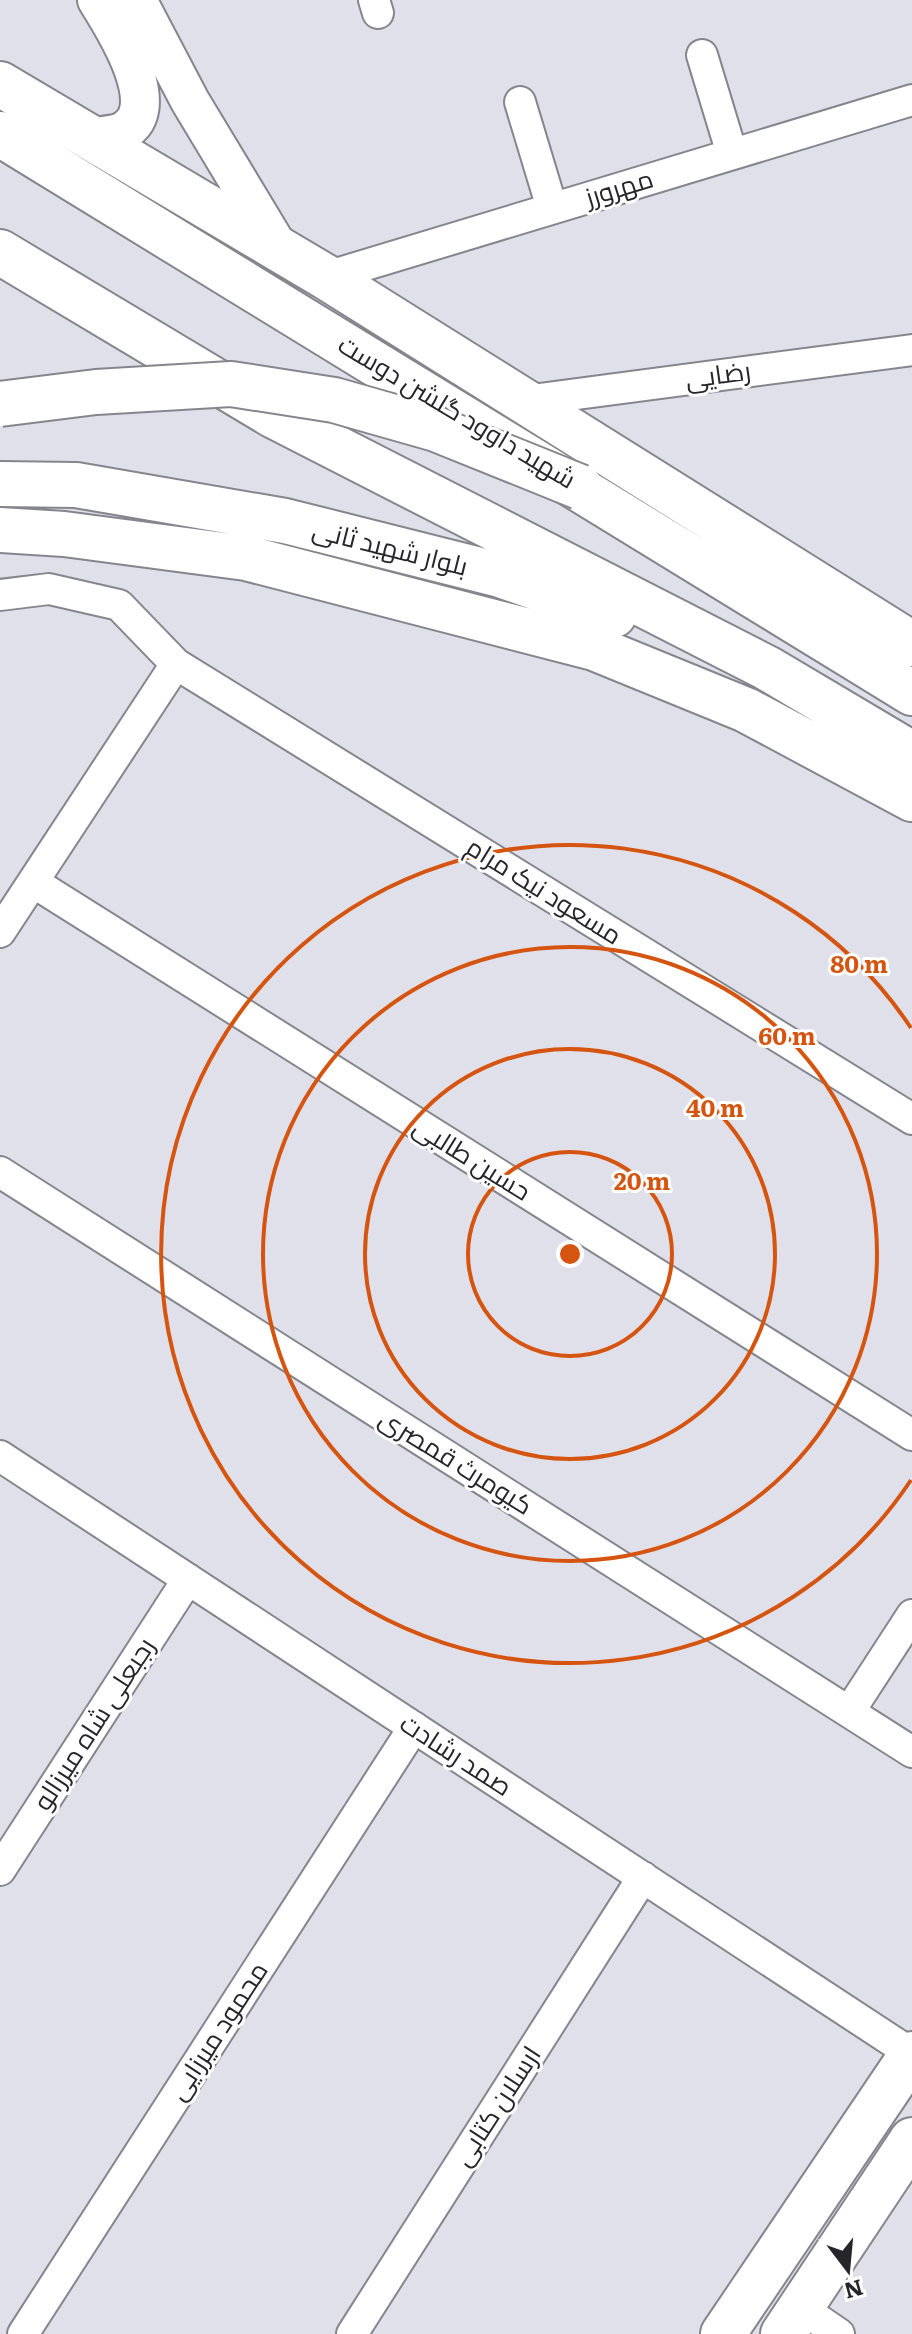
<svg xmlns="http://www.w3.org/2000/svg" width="912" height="2334" font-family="Literata,Cairo,serif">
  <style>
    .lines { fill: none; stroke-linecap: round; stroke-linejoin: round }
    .minor-casing { stroke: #85858e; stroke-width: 34 }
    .tertiary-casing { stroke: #85858e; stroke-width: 42 }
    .primary-casing { stroke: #85858e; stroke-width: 48 }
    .minor { stroke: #fff; stroke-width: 30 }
    .tertiary { stroke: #fff; stroke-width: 38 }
    .primary { stroke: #fff; stroke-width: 44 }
    .primary-bridge-casing { stroke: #85858e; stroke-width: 48; stroke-linecap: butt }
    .primary-bridge { stroke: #fff; stroke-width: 44 }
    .ring { fill: none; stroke: #d5540f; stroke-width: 4 }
    .labels { text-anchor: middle; stroke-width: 6; stroke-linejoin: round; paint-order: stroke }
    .street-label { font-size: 26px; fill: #26262a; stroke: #fff }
    .centre { fill: #d5540f; stroke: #fff; stroke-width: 4 }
    .ring-label { font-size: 24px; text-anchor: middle; font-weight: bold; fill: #d5540f; stroke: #fff; stroke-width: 6; stroke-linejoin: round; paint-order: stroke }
  </style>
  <rect width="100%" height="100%" fill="#e0e0ea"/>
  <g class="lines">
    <defs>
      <path id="minor" d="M 374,0 L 378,13
        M 702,55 L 732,154
        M 520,102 L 552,208
        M 326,277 L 912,100
        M 524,401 L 912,350
        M 0,595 L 49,589 L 119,605 L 176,664 L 912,1119
        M 33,882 L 912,1435
        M 0,932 L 176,664
        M 0,1172 L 912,1752
        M 0,1456 L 912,2054
        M 849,1712 L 912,1615
        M 0,1870 L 188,1579
        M 801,2308 L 839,2334
        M 23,2334 L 414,1727
        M 352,2334 L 643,1877"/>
      <path id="tertiary" d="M 137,0 L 190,101 L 281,252
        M 94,137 C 102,136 112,135 119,133 C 170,114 114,27 97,0"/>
      <path id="primary" d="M 0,84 L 326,277 L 912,644
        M 0,134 L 912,693
        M 0,252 L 274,416 L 767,668 L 912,754
        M 0,484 L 76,485 L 285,521 L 500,575 L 614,615
        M 0,530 L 64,534 L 246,558 L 594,648 L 746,710 L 912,799
        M 723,2334 L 912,2054
        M 783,2334 L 912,2140"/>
    </defs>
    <use href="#minor" class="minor-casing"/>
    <use href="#tertiary" class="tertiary-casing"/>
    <use href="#primary" class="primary-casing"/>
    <use href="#minor" class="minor"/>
    <use href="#tertiary" class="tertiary"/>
    <use href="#primary" class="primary"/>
    <defs>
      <path id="primary-bridge" d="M 0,404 L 96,392 L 231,384 L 334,400 L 436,429 L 580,487"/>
    </defs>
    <use href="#primary-bridge" class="primary-bridge-casing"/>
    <use href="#primary-bridge" class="primary-bridge"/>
  </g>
  <g class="ring">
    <circle cx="570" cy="1254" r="102"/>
    <circle cx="570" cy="1254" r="205"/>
    <circle cx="570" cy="1254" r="307"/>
    <path d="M911 1480A409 409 0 1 1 911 1028"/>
  </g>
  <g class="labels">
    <g class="street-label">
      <text transform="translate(619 188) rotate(-17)" y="9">مهرورز</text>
      <text transform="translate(718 375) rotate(-8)" y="9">رضایی</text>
      <text transform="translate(457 412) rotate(31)" y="9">شهید داوود گلشن دوست</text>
      <text transform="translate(390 548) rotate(14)" y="9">بلوار شهید ثانی</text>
      <text transform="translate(544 891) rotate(32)" y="9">مسعود نیک مرام</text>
      <text transform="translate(472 1159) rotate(32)" y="9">حسین طالبی</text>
      <text transform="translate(456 1462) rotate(32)" y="9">کیومرث قمصری</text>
      <text transform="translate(94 1724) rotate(-57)" y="9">رجبعلی شاه میرزالو</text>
      <text transform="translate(456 1755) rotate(33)" y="9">صمد رشادت</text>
      <text transform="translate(218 2031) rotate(-57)" y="9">محمود میرزایی</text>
      <text transform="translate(497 2106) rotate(-57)" y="9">ارسلان کتابی</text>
    </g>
  </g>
  <circle cx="570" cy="1254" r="12" class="centre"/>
  <g class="ring-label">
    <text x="859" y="973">80 m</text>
    <text x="787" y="1045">60 m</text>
    <text x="715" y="1117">40 m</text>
    <text x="642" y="1190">20 m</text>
  </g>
  <g transform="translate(848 2270) rotate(164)" stroke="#ffffff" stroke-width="6" paint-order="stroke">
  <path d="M0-6L14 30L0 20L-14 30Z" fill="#26262a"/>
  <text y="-12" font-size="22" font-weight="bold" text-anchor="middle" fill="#26262a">N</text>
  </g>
</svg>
